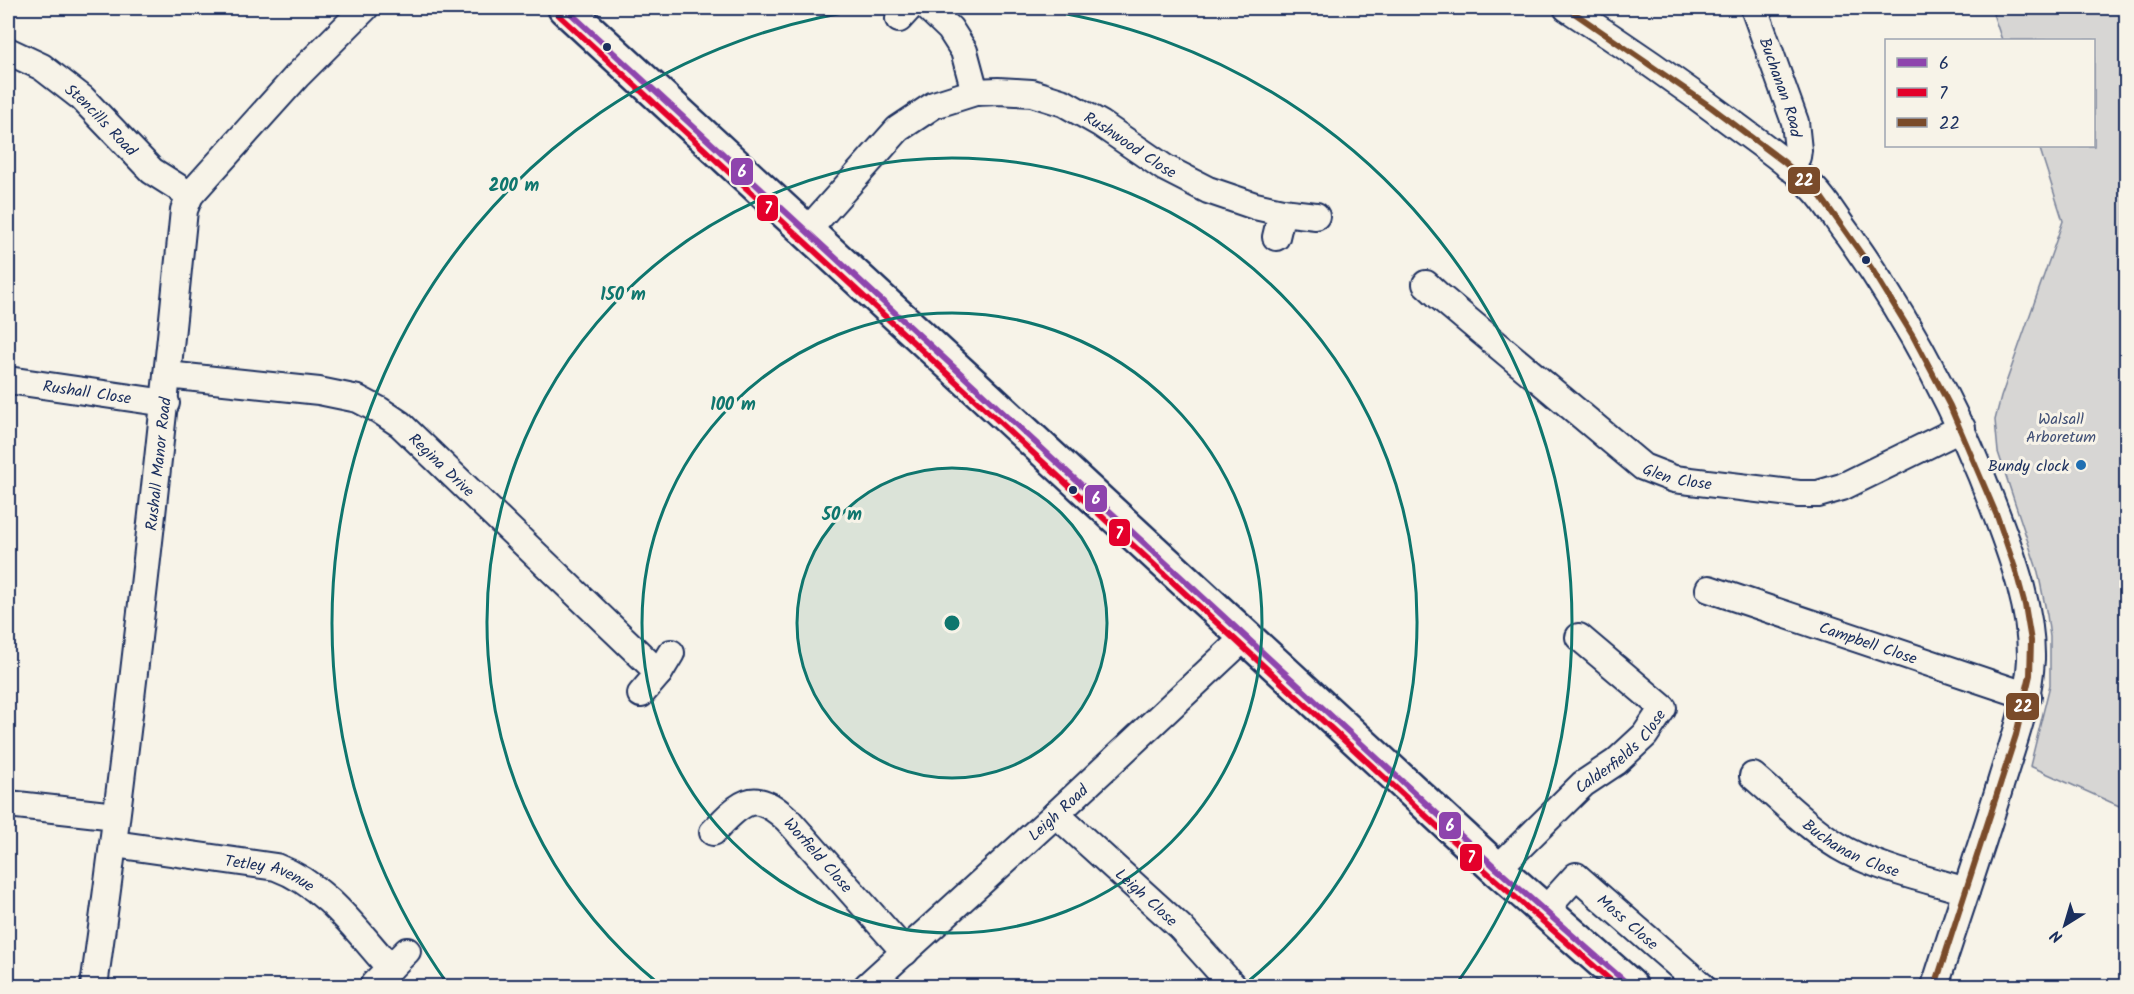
<svg xmlns="http://www.w3.org/2000/svg" width="2134" height="994" font-family="Kalam,sans-serif">
  <style>
    .green { fill: #d7d6d4; stroke: #798299; stroke-width: 1.5 }
    .lines { fill: none; stroke-linecap: round; stroke-linejoin: round }
    .minor-casing { stroke: #1b2f5e; stroke-width: 30 }
    .major-casing { stroke: #1b2f5e; stroke-width: 38 }
    .minor { stroke: #f7f3e8; stroke-width: 26 }
    .major { stroke: #f7f3e8; stroke-width: 33 }
    .bus-1-casing { stroke: #f7f3e8; stroke-width: 10 }
    .bus-2-casing { stroke: #f7f3e8; stroke-width: 10 }
    .bus-3-casing { stroke: #f7f3e8; stroke-width: 10 }
    .bus-1 { stroke: #8e44ad; stroke-width: 6 }
    .bus-2 { stroke: #e4002b; stroke-width: 6 }
    .bus-3 { stroke: #7a4b2a; stroke-width: 6 }
    .ring { fill: none; stroke: #0f766e; stroke-width: 3 }
    .bus-dot { fill: #1b2f5e; stroke: #f7f3e8; stroke-width: 2 }
    .poi-dot { fill: #1f6fb2; stroke: #f7f3e8; stroke-width: 2 }
    .labels { text-anchor: middle; stroke-width: 6; stroke-linejoin: round; paint-order: stroke }
    .street-label { font-size: 16px; fill: #1b2f5e; stroke: #f7f3e8 }
    .park-label { font-size: 16px; fill: #415076; stroke: #f7f3e8 }
    .poi-label { font-size: 16px; fill: #1b2f5e; stroke: #f7f3e8; text-anchor: end }
    .centre { fill: #0f766e; stroke: #f7f3e8; stroke-width: 3 }
    .ring-label { font-size: 18px; text-anchor: middle; font-weight: bold; fill: #0f766e; stroke: #f7f3e8; stroke-width: 6; stroke-linejoin: round; paint-order: stroke }
    .line-badge { stroke: #f7f3e8; stroke-width: 2 }
    .badge-label { font-size: 16px; text-anchor: middle; font-weight: bold; fill: #fff }
  </style>
  <rect width="100%" height="100%" fill="#f7f3e8"/>
  <filter id="ink" filterUnits="userSpaceOnUse"><feTurbulence type="fractalNoise" baseFrequency=".0167" numOctaves="2"/><feDisplacementMap in="SourceGraphic" scale="12" xChannelSelector="R" yChannelSelector="G"/><feConvolveMatrix kernelMatrix="1 2 1 2 8 2 1 2 1" color-interpolation-filters="sRGB"/></filter>
  <g filter="url(#ink)">
    <path class="green" d="M 1991,8 L 2126,8 L 2126,809 L 2030,766 L 2050,685 L 2050,637 L 2047,615 L 2038,572 L 1998,452 L 1995,420 L 2001,397 L 2063,221 L 2039,146 L 2094,146 L 2094,40 L 2002,40 Z"/>
    <g class="lines">
      <defs>
        <g id="minor">
          <path d="M 928,8 L 950,29 L 964,51 L 975,92"/>
          <path d="M 1567,8 C 1623,44 1678,82 1731,122 C 1759,143 1789,163 1814,189 C 1827,202 1837,221 1849,236 C 1911,323 1960,416 1997,516 C 2014,561 2032,611 2031,659 C 2029,701 2014,740 2002,779 C 1981,849 1957,917 1935,986"/>
          <path id="s1" d="M 1754,8 L 1795,122 L 1798,150 L 1797,157 L 1789,167"/>
          <path d="M 899,19 L 909,8"/>
          <path id="s2" d="M 8,51 L 42,67 L 82,98 L 152,171 L 190,195"/>
          <path id="s3" d="M 807,231 L 898,129 L 934,105 L 975,92 L 998,91 L 1032,93 L 1064,103 L 1101,124 L 1165,168 L 1208,190 L 1255,206 L 1282,212 L 1316,216"/>
          <path d="M 1276,237 L 1282,212"/>
          <path id="s4" d="M 1426,284 L 1439,296 L 1643,467 L 1674,479 L 1799,494 L 1818,494 L 1842,487 L 1962,428"/>
          <path id="s5" d="M 167,375 L 319,391 L 358,399 L 379,410 L 400,424 L 659,673"/>
          <path id="s6" d="M 8,380 L 166,403"/>
          <path id="s7" d="M 1709,589 L 2028,696"/>
          <path d="M 641,694 L 659,673 L 671,653"/>
          <path id="s8" d="M 1753,776 C 1780,799 1816,835 1847,851 C 1884,870 1927,879 1966,891"/>
          <path d="M 8,804 L 116,816"/>
          <path id="s9" d="M 1056,814 L 1180,927 L 1233,986"/>
          <path id="s10" d="M 713,832 C 724,821 742,798 759,802 C 770,804 779,812 787,819 L 905,952"/>
          <path id="s11" d="M 114,844 L 276,867 C 325,885 356,930 390,968"/>
          <path id="s12" d="M 1497,869 L 1583,784 L 1616,762 L 1645,735 L 1663,708 L 1579,637"/>
          <path id="s13" d="M 1556,898 L 1576,876 L 1702,986"/>
          <path d="M 374,984 L 407,951"/>
          <path id="s14" d="M 94,986 C 130,728 158,469 184,210 L 190,195 L 297,76 L 365,8"/>
          <path id="s15" d="M 867,986 L 1056,814 L 1246,636"/>
        </g>
        <path id="major" d="M 565,8 L 1497,869 L 1630,986"/>
      </defs>
      <use href="#minor" class="minor-casing"/>
      <use href="#major" class="major-casing"/>
      <use href="#minor" class="minor"/>
      <use href="#major" class="major"/>
      <defs>
        <path id="bus-1" d="M 565,8 L 1497,869 L 1630,986"/>
        <path id="bus-2" d="M 559,15 L 1491,876 L 1617,986"/>
        <path id="bus-3" d="M 1567,8 L 1711,107 L 1784,162 L 1819,194 L 1872,269 L 1913,336 L 1950,406 L 1997,516 L 2015,568 L 2025,605 L 2031,641 L 2030,675 L 2016,735 L 1935,986"/>
      </defs>
      <use href="#bus-1" class="bus-1-casing"/>
      <use href="#bus-2" class="bus-2-casing"/>
      <use href="#bus-3" class="bus-3-casing"/>
      <use href="#bus-1" class="bus-1"/>
      <use href="#bus-2" class="bus-2"/>
      <use href="#bus-3" class="bus-3"/>
    </g>
  </g>
  <circle cx="952" cy="623" r="155" fill="#0f766e" fill-opacity=".12"/>
  <g class="ring">
    <circle cx="952" cy="623" r="155"/>
    <circle cx="952" cy="623" r="310"/>
    <path d="M659 984A465 465 0 1 1 1245 984"/>
    <path d="M447 983A620 620 0 0 1 876 8M1028 8A620 620 0 0 1 1457 983"/>
  </g>
  <g class="bus-dot">
    <circle cx="607" cy="47" r="5"/>
    <circle cx="1866" cy="260" r="5"/>
    <circle cx="1073" cy="490" r="5"/>
  </g>
  <circle class="poi-dot" cx="2081" cy="465" r="6"/>
  <g class="labels">
    <g class="street-label">
      <text dy="6" stroke="none"><textPath href="#s1" startOffset="84">Buchanan Road</textPath></text>
      <text dy="6" stroke="none"><textPath href="#s2" startOffset="117">Stencills Road</textPath></text>
      <text dy="6" stroke="none"><textPath href="#s3" startOffset="392">Rushwood Close</textPath></text>
      <text dy="6" stroke="none"><textPath href="#s6" startOffset="80">Rushall Close</textPath></text>
      <text dy="6" stroke="none"><textPath href="#s14" startOffset="526">Rushall Manor Road</textPath></text>
      <text dy="6" stroke="none"><textPath href="#s5" startOffset="300">Regina Drive</textPath></text>
      <text dy="6" stroke="none"><textPath href="#s4" startOffset="320">Glen Close</textPath></text>
      <text dy="6" stroke="none"><textPath href="#s7" startOffset="168">Campbell Close</textPath></text>
      <text dy="6" stroke="none"><textPath href="#s12" startOffset="171">Calderfields Close</textPath></text>
      <text dy="6" stroke="none"><textPath href="#s15" startOffset="258">Leigh Road</textPath></text>
      <text dy="6" stroke="none"><textPath href="#s8" startOffset="123">Buchanan Close</textPath></text>
      <text dy="6" stroke="none"><textPath href="#s10" startOffset="138">Worfield Close</textPath></text>
      <text dy="6" stroke="none"><textPath href="#s11" startOffset="159">Tetley Avenue</textPath></text>
      <text dy="6" stroke="none"><textPath href="#s9" startOffset="123">Leigh Close</textPath></text>
      <text dy="6" stroke="none"><textPath href="#s13" startOffset="99">Moss Close</textPath></text>
    </g>
    <g class="park-label">
      <text x="2061" y="424">Walsall<tspan x="2061" dy="18">Arboretum</tspan></text>
    </g>
    <g class="poi-label">
      <text x="2069" y="471">Bundy clock</text>
    </g>
  </g>
  <circle cx="952" cy="623" r="9" class="centre"/>
  <g class="ring-label">
    <text x="514" y="191">200 m</text>
    <text x="623" y="300">150 m</text>
    <text x="733" y="410">100 m</text>
    <text x="842" y="520">50 m</text>
  </g>
  <g class="line-badge">
    <rect x="730" y="157" width="24" height="29" rx="6" fill="#8e44ad"/>
    <rect x="1787" y="166" width="34" height="29" rx="6" fill="#7a4b2a"/>
    <rect x="756" y="194" width="23" height="28" rx="6" fill="#e4002b"/>
    <rect x="1084" y="484" width="24" height="29" rx="6" fill="#8e44ad"/>
    <rect x="1108" y="518" width="23" height="29" rx="6" fill="#e4002b"/>
    <rect x="2005" y="692" width="35" height="29" rx="6" fill="#7a4b2a"/>
    <rect x="1438" y="811" width="24" height="29" rx="6" fill="#8e44ad"/>
    <rect x="1459" y="843" width="24" height="29" rx="6" fill="#e4002b"/>
  </g>
  <g class="badge-label">
    <text x="742" y="177">6</text>
    <text x="1804" y="186">22</text>
    <text x="768" y="214">7</text>
    <text x="1096" y="504">6</text>
    <text x="1119" y="539">7</text>
    <text x="2023" y="712">22</text>
    <text x="1450" y="831">6</text>
    <text x="1471" y="863">7</text>
  </g>
  <rect width="2134" height="994" fill="none" stroke="#f7f3e8" stroke-width="30"/>
  <rect x="15" y="15" width="2104" height="964" fill="none" stroke="#1b2f5e" stroke-width="2" filter="url(#ink)"/>
  <rect x="1885" y="39" width="210" height="108" fill="#f7f3e8" stroke="#9fa5b1" stroke-width="1.5"/>
  <rect x="1897" y="58" width="30" height="9" fill="#8e44ad" stroke="#9fa5b1" stroke-width="1.5"/>
  <text x="1939" y="69" font-size="18" fill="#1b2f5e">6</text>
  <rect x="1897" y="88" width="30" height="9" fill="#e4002b" stroke="#9fa5b1" stroke-width="1.5"/>
  <text x="1939" y="99" font-size="18" fill="#1b2f5e">7</text>
  <rect x="1897" y="118" width="30" height="9" fill="#7a4b2a" stroke="#9fa5b1" stroke-width="1.5"/>
  <text x="1939" y="129" font-size="18" fill="#1b2f5e">22</text>
  <g transform="translate(2065 925) rotate(217)" stroke="#f7f3e8" stroke-width="4.5" paint-order="stroke">
  <path d="M0-4.5L10 22L0 15L-10 22Z" fill="#1b2f5e"/>
  <text y="-9" font-size="16" font-weight="bold" text-anchor="middle" fill="#1b2f5e">N</text>
  </g>
</svg>
